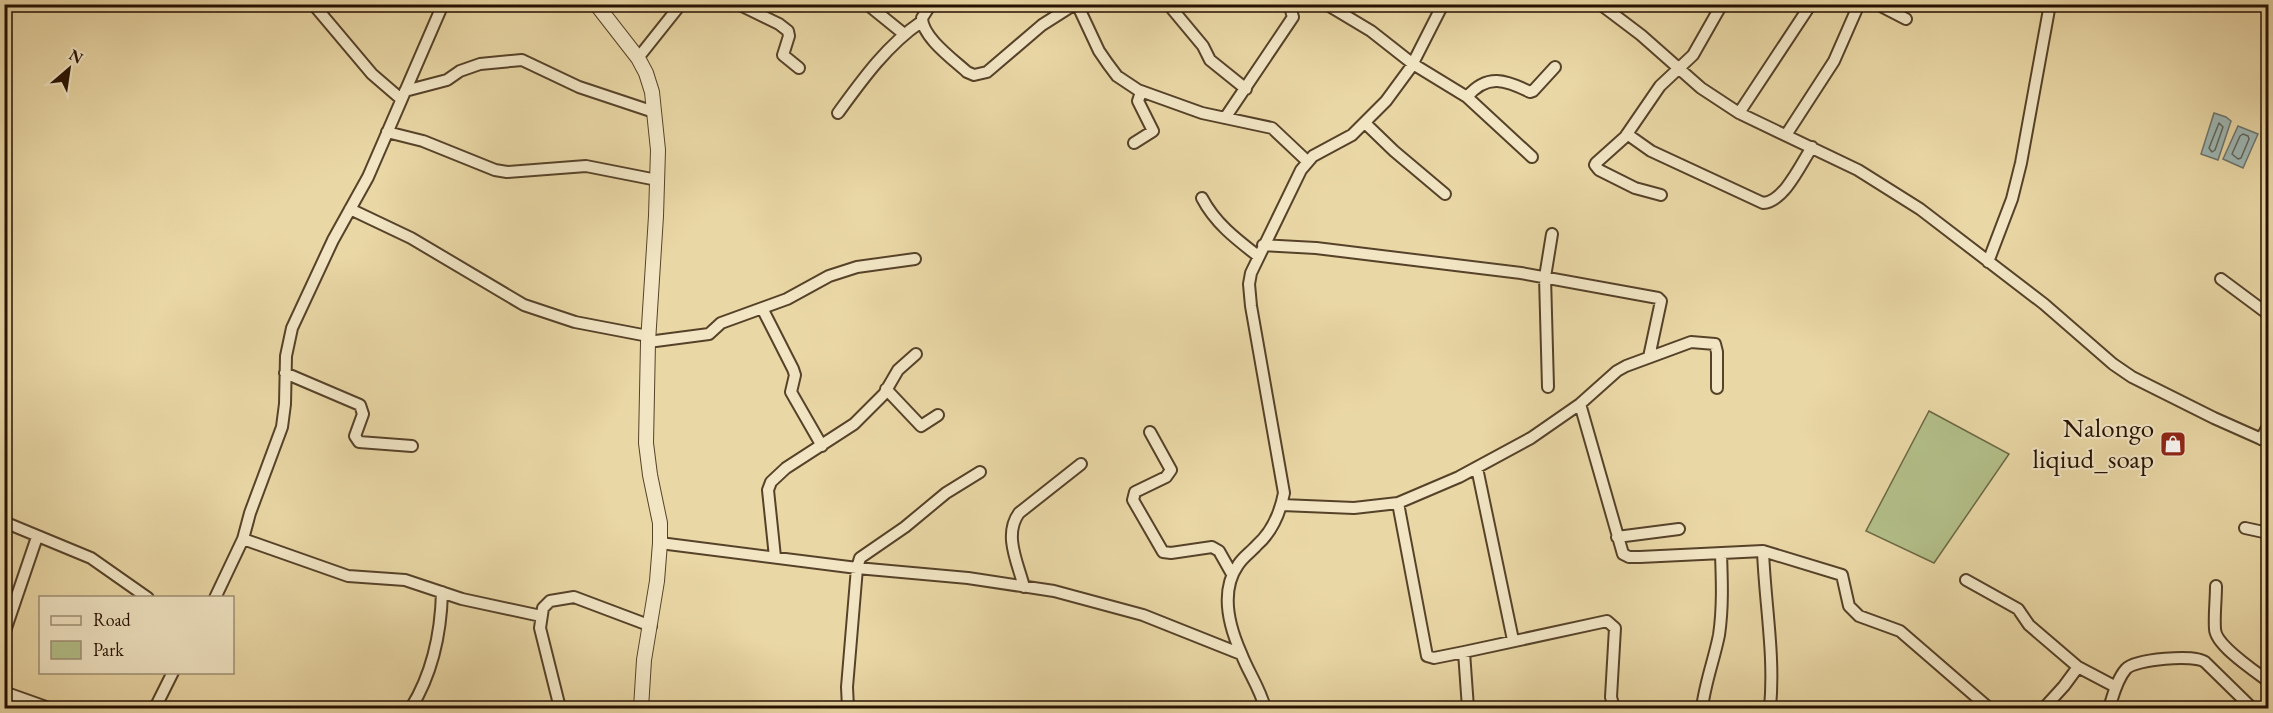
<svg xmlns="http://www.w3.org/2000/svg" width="2273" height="713" font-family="'EB Garamond',serif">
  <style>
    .green { fill: #b3bf89; stroke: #6c6844; stroke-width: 1.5 }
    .water { fill: #9db6b3; stroke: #6d746b; stroke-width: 1.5 }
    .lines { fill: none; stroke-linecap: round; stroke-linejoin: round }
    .shore { stroke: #61645a; stroke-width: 1.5 }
    .minor-casing { stroke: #564229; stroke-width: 14 }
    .tertiary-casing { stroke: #564229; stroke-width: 16 }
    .minor { stroke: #f1e5c4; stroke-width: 10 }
    .tertiary { stroke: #f1e5c4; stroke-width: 14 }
    .labels { text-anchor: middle; stroke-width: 4.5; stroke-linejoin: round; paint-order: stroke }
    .poi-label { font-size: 27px; fill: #251100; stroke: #f1e5c4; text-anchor: end }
  </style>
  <rect width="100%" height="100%" fill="#e9d7a5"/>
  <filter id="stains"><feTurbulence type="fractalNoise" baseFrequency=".00333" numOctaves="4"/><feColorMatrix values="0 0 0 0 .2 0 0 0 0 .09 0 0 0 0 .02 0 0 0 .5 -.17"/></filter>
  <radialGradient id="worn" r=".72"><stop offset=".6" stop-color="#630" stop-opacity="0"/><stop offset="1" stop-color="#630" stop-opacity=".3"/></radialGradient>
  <path class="green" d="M 1929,411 L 2009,454 L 1934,563 L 1866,531 Z"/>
  <path class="water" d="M 2214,113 L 2226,117 L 2231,121 L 2218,160 L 2201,154 Z
    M 2238,126 L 2258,134 L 2243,168 L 2223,159 Z"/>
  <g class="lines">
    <path class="shore" d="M 2219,123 L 2223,127 L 2215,150 L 2212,152 L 2209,148 Z
      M 2243,134 L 2248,136 L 2249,139 L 2241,158 L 2238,159 L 2232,154 L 2240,136 Z"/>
    <defs>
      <path id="minor" d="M 313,4 L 372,74 L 401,99
        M 738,4 L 779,24 L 788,31 L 789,36 L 783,55 L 799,68
        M 867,4 L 904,34
        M 931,4 L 922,18 C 922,37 954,60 967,72 L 974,75 L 987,72 L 1042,25 L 1075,4
        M 1077,4 L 1099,51 L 1108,64 L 1117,76 L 1138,90 L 1202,113 L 1272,128 L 1307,161
        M 1168,4 L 1203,46 L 1210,60 L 1246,89
        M 1326,4 L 1371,31 L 1413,64 L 1467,97 L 1532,157
        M 1600,4 L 1641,35 L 1701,88 L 1739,113 L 1858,170 L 1920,209 L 2044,304 L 2113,364 L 2132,377 L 2214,418 L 2268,442
        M 1877,4 L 1906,19
        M 638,58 L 681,4
        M 405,91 L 447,80 L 460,71 L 480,64 L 522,60 L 579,87 L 654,112
        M 1467,97 C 1487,73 1506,80 1530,92 L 1533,91 L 1555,67
        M 838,113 C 862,80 887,45 921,22
        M 1739,113 L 1811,4
        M 1225,118 L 1293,17 L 1289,4
        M 1365,123 L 1394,151 L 1445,194
        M 387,132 L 423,141 L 495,170 L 507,172 L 586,166 L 657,180
        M 1627,134 L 1651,151 L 1763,203 C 1784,202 1801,164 1812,147
        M 1786,135 L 1834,61 L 1859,4
        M 1134,143 L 1153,131 L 1138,101 L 1141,92
        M 1661,195 L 1635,188 L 1599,170 L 1595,165 L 1596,163 L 1625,137 L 1660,86 L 1693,55 L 1722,4
        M 1202,198 C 1215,223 1236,239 1258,256
        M 350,209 L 411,238 L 524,305 L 575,322 L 648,336
        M 1263,245 L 1316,248 L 1521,273 L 1658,298 L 1661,301 L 1649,357
        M 1988,262 L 2012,199 L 2021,163 L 2050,4
        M 2221,279 L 2268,314
        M 763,310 L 793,369 L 795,375 L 791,392 L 822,446
        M 648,342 L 709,334 L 721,323 L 787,299 L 829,276 L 857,267 L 915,259
        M 285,373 L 360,405 L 363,414 L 355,436 L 359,442 L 412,446
        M 1548,387 L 1545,277 L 1552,234
        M 886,389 L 921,426 L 938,415
        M 1580,404 L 1623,554 L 1629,557 L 1640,557 L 1763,551 L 1842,575 L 1849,606 L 1859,616 L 1900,631 L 1989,708
        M 1150,432 L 1171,470 L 1166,477 L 1135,492 L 1133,500 L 1163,552 L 1171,553 L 1212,547 L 1219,551 L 1232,574
        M 2261,439 L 2268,426
        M 1477,468 L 1513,640
        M 1398,503 L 1427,656 L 1434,658 L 1464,652 L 1607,621 L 1615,628 L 1611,697 L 1614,708
        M 1282,505 L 1354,508 L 1398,503 L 1459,477 L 1531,438 L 1580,404 L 1617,371 L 1626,366 L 1691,342 L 1715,344 L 1717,352 L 1717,388
        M 4,522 L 91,558 L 148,598
        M 2245,528 L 2268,533
        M 1617,537 L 1679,529
        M 243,539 L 348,576 L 405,580 L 462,599 L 541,616
        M 660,543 L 857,568 L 968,578 L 1054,591 L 1143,615 L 1241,654
        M 1763,551 C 1765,604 1775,655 1770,708
        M 775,557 L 768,490 L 771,482 L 786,468 L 854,424 L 884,394 L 898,370 L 916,354
        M 1966,580 L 2018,609 L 2029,625 L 2078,667 L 2116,687
        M 2216,586 C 2216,600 2214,615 2215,629 C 2215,645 2256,672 2268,681
        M 1024,587 C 1018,563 1003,535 1019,513 L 1081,464
        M 215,598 L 243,539 L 250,513 L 282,427 L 285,404 L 286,356 L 292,328 L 333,240 L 368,177 L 443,4
        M 4,634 L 37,537
        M 1464,652 L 1468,708
        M 4,692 L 49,708
        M 155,708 L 173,672
        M 411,708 C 432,674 441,633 442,592
        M 560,708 L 540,628 L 543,608 L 550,601 L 574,597 L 651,626
        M 848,708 L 847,687 L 857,568 L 860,558 L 905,527 L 946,493 L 980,472
        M 1265,708 C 1260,688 1248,672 1241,653 C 1229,626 1220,591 1238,565 C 1243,557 1251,552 1257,545 C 1273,531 1280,513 1284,493 L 1251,306 L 1249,284 L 1251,273 L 1301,170 L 1313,156 L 1352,135 L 1386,101 L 1411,67 L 1443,4
        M 1702,708 C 1705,683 1714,660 1719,635 C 1723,608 1722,581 1721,554
        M 2044,708 L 2064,686 L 2078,667
        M 2109,708 C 2113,696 2117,679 2126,669 C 2135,659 2195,654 2205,662 L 2252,708"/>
      <path id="tertiary" d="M 596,4 L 638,58 L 646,73 L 652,92 L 658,150 L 656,216 L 648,342 L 646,443 L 650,475 L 660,523 L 660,543 L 657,581 L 644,660 L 641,708"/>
    </defs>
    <use href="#minor" class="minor-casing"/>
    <use href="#tertiary" class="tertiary-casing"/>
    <use href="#minor" class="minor"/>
    <use href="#tertiary" class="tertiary"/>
  </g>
  <defs>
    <symbol id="shop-square" viewBox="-11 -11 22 22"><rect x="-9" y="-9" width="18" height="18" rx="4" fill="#8f2418" stroke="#f1e5c4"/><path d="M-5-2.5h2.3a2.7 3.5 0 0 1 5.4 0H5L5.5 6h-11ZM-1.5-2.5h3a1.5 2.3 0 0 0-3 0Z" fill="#fff"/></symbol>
  </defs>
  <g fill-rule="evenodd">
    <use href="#shop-square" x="2158" y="429" width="30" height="30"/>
  </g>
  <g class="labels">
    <g class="poi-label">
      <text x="2154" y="437">Nalongo<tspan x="2154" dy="31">liqiud_soap</tspan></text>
    </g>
  </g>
  <rect width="2273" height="713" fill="none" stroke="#e9d7a5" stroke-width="24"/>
  <rect x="6" y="6" width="2261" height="701" fill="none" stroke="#251100" stroke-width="3"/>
  <rect x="12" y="12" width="2249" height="689" fill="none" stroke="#251100" stroke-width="1.5"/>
  <rect x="39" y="596" width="195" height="78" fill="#f1e5c4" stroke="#9f9076" stroke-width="1.5"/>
  <rect x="51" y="616" width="30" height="9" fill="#f1e5c4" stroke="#9f9076" stroke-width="1.5"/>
  <text x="93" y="626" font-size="18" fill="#251100">Road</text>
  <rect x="51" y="641" width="30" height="18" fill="#b3bf89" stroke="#9f9076" stroke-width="1.5"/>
  <text x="93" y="656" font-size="18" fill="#251100">Park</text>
  <g transform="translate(69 69) rotate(29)" stroke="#f1e5c4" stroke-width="4.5" paint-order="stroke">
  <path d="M0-4.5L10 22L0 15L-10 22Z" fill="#251100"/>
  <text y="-9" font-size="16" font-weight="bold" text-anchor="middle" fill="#251100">N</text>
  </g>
  <rect width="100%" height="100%" filter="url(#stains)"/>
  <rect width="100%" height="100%" fill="url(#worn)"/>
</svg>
